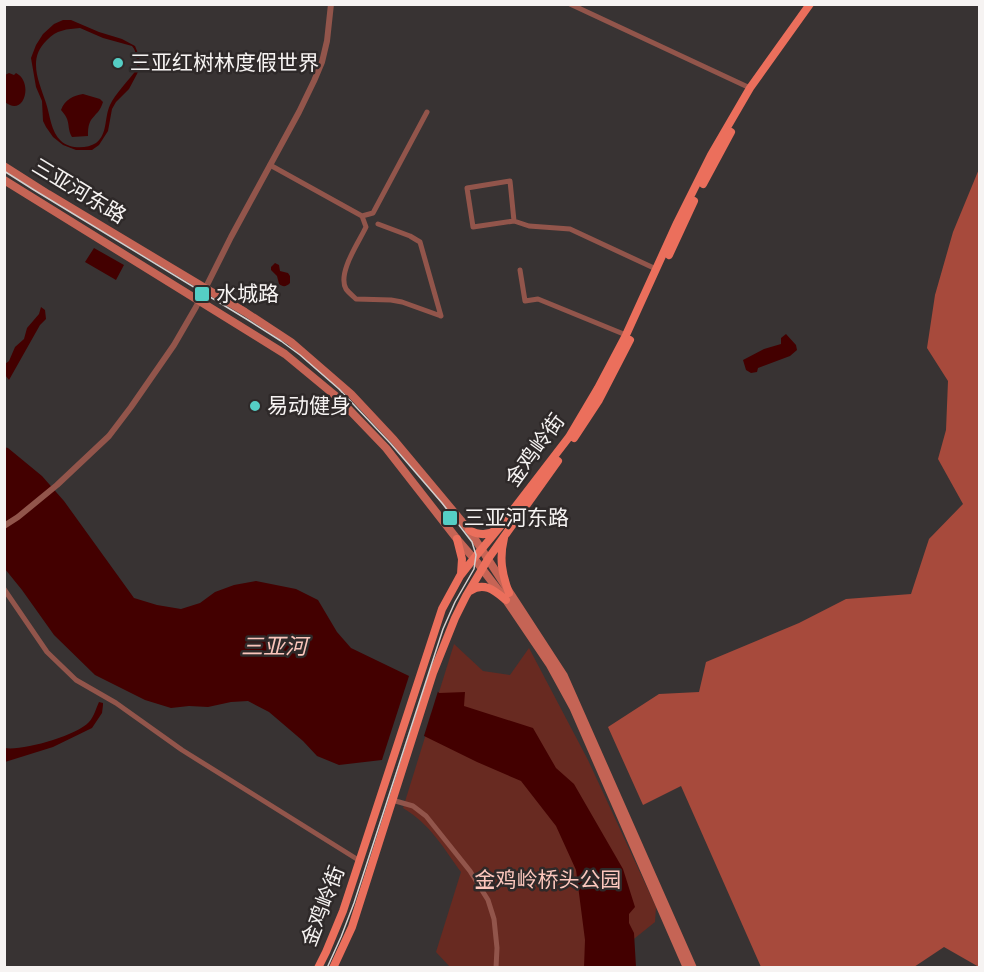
<svg xmlns="http://www.w3.org/2000/svg" width="984" height="972" font-family="Overpass,'Noto Sans SC',sans-serif">
  <style>
    .green { fill: #682a21 }
    .forest { fill: #a74a3c }
    .water { fill: #430000; fill-rule: evenodd }
    .pier { fill: #383333 }
    .lines { fill: none; stroke-linecap: round; stroke-linejoin: round }
    .minor { stroke: #92554b; stroke-width: 5 }
    .tertiary { stroke: #92554b; stroke-width: 6 }
    .secondary { stroke: #c56455; stroke-width: 8 }
    .primary { stroke: #eb6f5c; stroke-width: 8 }
    .tram { stroke: #d3d0cf; stroke-width: 1.5 }
    .poi-dot { fill: #55cec5; stroke: #2e2929; stroke-width: 2 }
    .labels { text-anchor: middle; stroke-width: 5; stroke-linejoin: round; paint-order: stroke }
    .poi-label { font-size: 21px; fill: #f6f3f2; stroke: #2e2929; text-anchor: start }
    .street-label { font-size: 21px; fill: #f6f3f2; stroke: #2e2929 }
    .park-label { font-size: 21px; fill: #fcc7bd; stroke: #2e2929 }
    .water-label { font-size: 22px; font-style: italic; fill: #fac5bb; stroke: #2e2929 }
  </style>
  <rect width="100%" height="100%" fill="#383333"/>
  <path class="green" d="M 454,644 L 483,671 L 510,675 L 529,648 L 588,760 L 656,907 L 655,922 L 599,967 L 450,967 L 436,952 L 461,872 C 442,846 431,825 403,808 Z"/>
  <path class="forest" d="M 979,169 L 979,967 L 944,947 L 914,967 L 761,967 L 681,786 L 643,805 L 608,727 L 659,694 L 699,692 L 706,662 L 799,623 L 846,599 L 911,594 L 929,539 L 963,504 L 938,459 L 946,430 L 948,381 L 927,348 L 935,295 L 953,232 Z"/>
  <path class="water" d="M 63,20 L 71,20 L 99,32 L 122,39 L 135,46 L 139,56 L 140,67 L 137,74 L 129,89 L 116,102 L 112,109 L 108,131 L 99,145 L 92,150 L 76,150 L 63,145 L 53,137 L 46,127 L 43,121 L 42,101 L 36,87 L 31,58 L 36,45 L 43,34 L 54,24 ZM 80,28 L 103,38 L 132,46 C 137,51 137,62 137,69 C 129,80 115,94 110,105 C 104,118 108,134 96,143 C 87,149 69,149 61,141 C 51,132 50,115 46,103 C 39,81 27,59 47,40 C 56,30 67,29 80,28 Z
    M 9,73 L 14,75 L 16,73 C 34,82 24,118 5,102 L 5,75 Z
    M 83,94 L 100,99 L 103,102 C 100,112 96,113 91,120 C 88,125 88,131 88,136 L 72,137 C 66,126 72,122 61,110 C 65,99 73,96 83,94 Z
    M 94,248 L 124,265 L 116,280 L 85,262 Z
    M 275,263 L 279,265 L 280,271 L 288,273 L 290,276 L 290,283 C 286,287 283,287 279,284 L 277,276 L 271,270 L 271,267 Z
    M 41,307 L 45,310 L 46,319 L 40,325 L 9,380 L 5,375 L 5,364 L 9,361 L 15,347 L 24,339 L 27,328 L 39,314 Z
    M 786,334 L 796,345 L 797,350 L 790,356 L 758,368 L 757,372 L 751,373 L 746,370 L 743,360 L 764,349 L 781,344 L 781,338 Z
    M 4,447 L 8,448 L 42,476 L 64,501 L 134,598 L 157,605 L 181,609 L 200,603 L 215,592 L 234,585 L 256,581 L 296,589 L 318,600 L 337,632 L 351,648 L 436,689 L 439,693 L 465,692 L 464,706 L 533,728 L 556,768 L 574,784 L 623,869 L 635,907 L 629,914 L 629,923 L 634,933 L 636,967 L 584,967 L 585,940 L 576,870 L 556,826 L 521,781 L 477,762 L 422,735 L 399,758 L 339,765 L 317,756 L 303,741 L 269,712 L 248,701 L 231,702 L 208,707 L 189,706 L 171,708 L 145,700 L 95,675 L 54,635 L 22,590 L 5,569 Z
    M 99,702 L 103,703 L 103,705 L 102,713 L 92,728 L 53,747 L 5,762 L 5,748 C 22,751 76,736 89,722 C 94,717 96,708 99,702 Z"/>
  <path class="pier" d="M 410,673 L 439,688 L 423,739 L 401,760 L 381,763 Z"/>
  <g class="lines">
    <path class="minor" d="M 570,4 L 750,88
      M 270,165 L 362,216 L 373,213 L 427,112
      M 362,216 L 366,227 C 359,242 337,273 346,289 C 348,292 353,296 356,299 L 391,300 L 402,302 L 441,316
      M 514,221 L 510,181 L 467,188 L 473,227 L 514,221 L 529,226 L 570,229 L 656,269
      M 378,224 L 410,236 L 420,242 L 441,316
      M 520,270 L 525,301 L 538,299 L 626,335
      M 4,589 L 47,652 L 76,680 L 116,703 L 182,750 L 360,861
      M 392,800 L 413,806 L 426,816 L 470,871 L 488,900 L 494,919 L 497,948 L 496,968"/>
    <path class="tertiary" d="M 4,526 L 18,517 L 57,485 L 109,436 L 131,407 L 174,345 L 196,307 L 231,237 L 299,112 L 314,81 L 322,62 L 327,41 L 331,4"/>
    <path class="secondary" d="M 4,166 L 48,194 L 245,312 L 291,342 L 351,394 L 394,440 L 469,530 L 564,676 L 693,968
      M 4,180 L 285,354 L 337,397 L 386,448 L 457,539 L 476,561 L 506,600 L 550,665 L 573,707 L 687,968"/>
    <path class="primary" d="M 703,184 L 731,132
      M 669,255 L 694,201
      M 574,438 L 599,400 L 630,340
      M 469,530 C 478,535 487,536 496,530
      M 504,538 C 499,559 502,574 509,593
      M 457,539 L 462,559 L 461,574
      M 470,591 C 484,581 495,591 506,600
      M 318,968 L 326,952 L 343,911 L 442,609 L 460,576 L 471,562 L 499,528 L 569,437 L 598,388 L 626,335 L 677,223 L 711,155 L 750,88 L 810,4
      M 333,968 L 352,927 L 433,673 L 455,618 L 466,596 L 488,559 L 558,461"/>
    <path class="tram" d="M 4,171 L 34,190 L 248,320 L 281,341 L 300,355 L 339,389 L 391,444 L 442,503 L 472,542 L 476,555 L 474,569 L 455,602 L 443,629 L 354,903 L 341,937 L 327,968"/>
  </g>
  <g class="poi-dot">
    <circle cx="118" cy="63" r="6"/>
    <rect x="194" y="286" width="16" height="16" rx="3"/>
    <circle cx="255" cy="406" r="6"/>
    <rect x="442" y="510" width="16" height="16" rx="3"/>
  </g>
  <g class="labels">
    <g class="poi-label">
      <text x="130" y="70">三亚红树林度假世界</text>
      <text x="216" y="301">水城路</text>
      <text x="267" y="413">易动健身</text>
      <text x="464" y="525">三亚河东路</text>
    </g>
    <g class="street-label">
      <text transform="translate(79 191) rotate(31)" y="7">三亚河东路</text>
      <text transform="translate(535 450) rotate(-54)" y="7">金鸡岭街</text>
      <text transform="translate(323 906) rotate(-69)" y="7">金鸡岭街</text>
    </g>
    <g class="park-label">
      <text x="548" y="887">金鸡岭桥头公园</text>
    </g>
    <g class="water-label">
      <text x="274" y="654">三亚河</text>
    </g>
  </g>
  <rect width="984" height="972" fill="none" stroke="#f6f3f2" stroke-width="12"/>
</svg>
